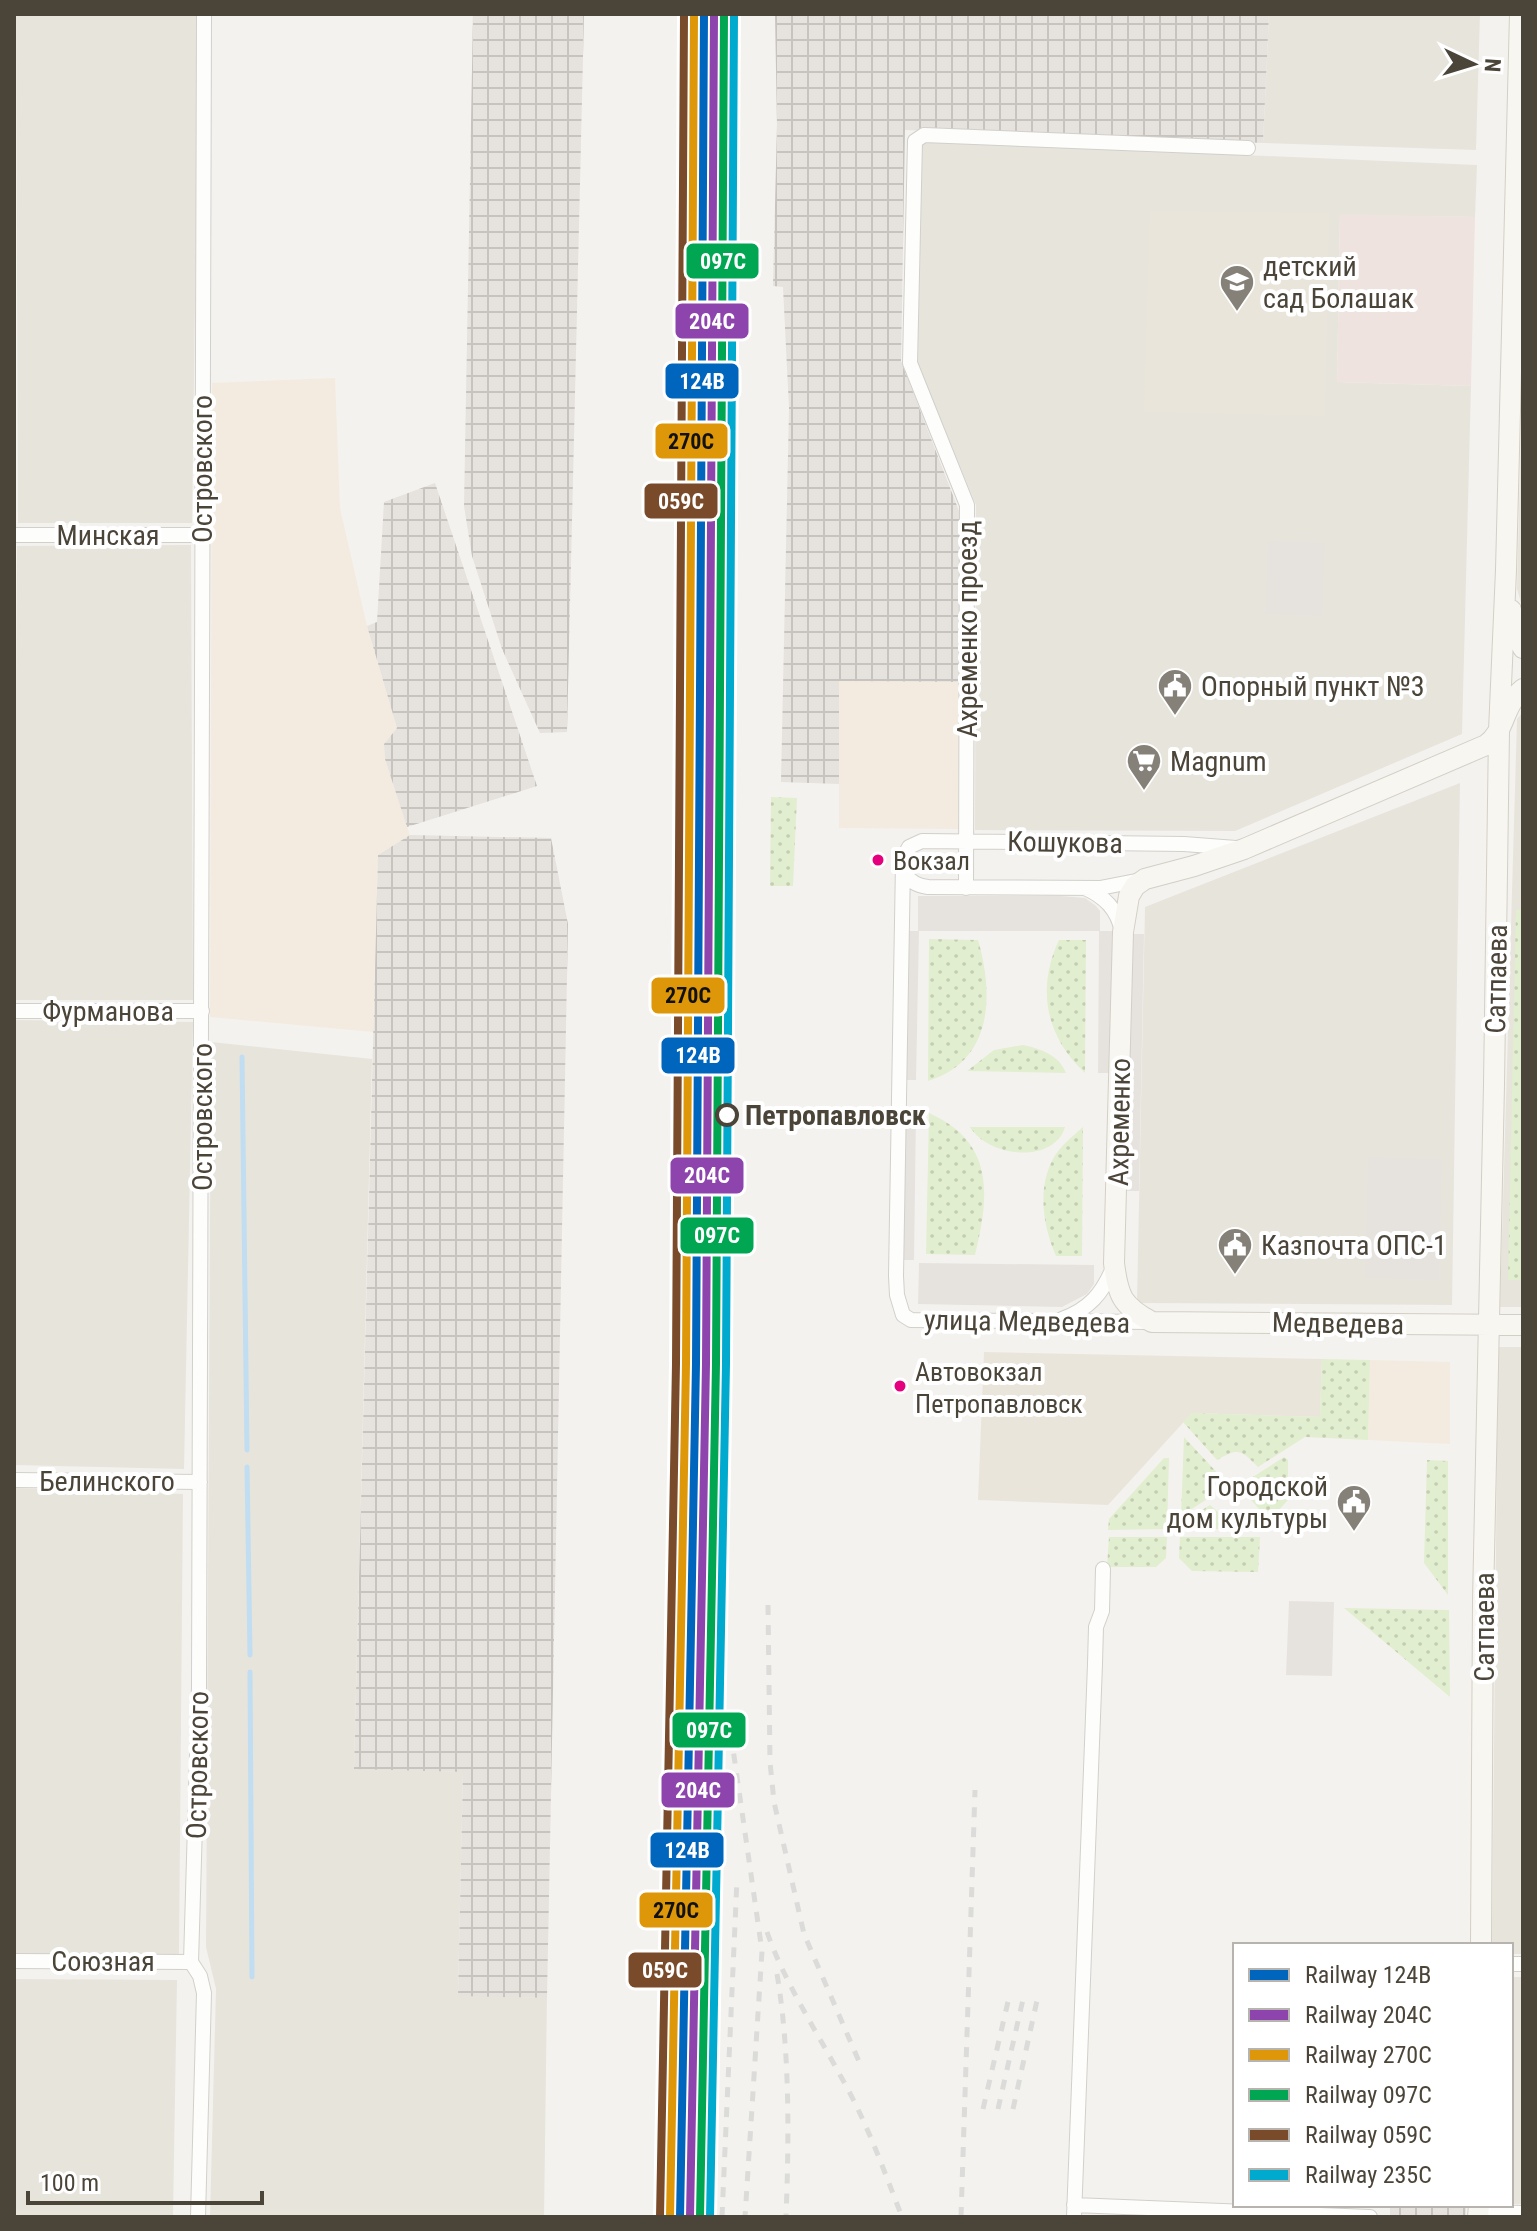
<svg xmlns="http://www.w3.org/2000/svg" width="1537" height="2231" font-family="'Roboto Condensed',sans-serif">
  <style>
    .residential { fill: #e7e4dc }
    .commercial { fill: #f3ebdf }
    .industrial { fill: url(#industrial-grid) }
    .education { fill: #eae5da }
    .medical { fill: #eee3df }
    .grass { fill: url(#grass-dots) }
    .parking { fill: #e6e3df }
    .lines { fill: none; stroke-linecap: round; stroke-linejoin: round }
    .stream { stroke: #c0ddf1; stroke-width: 5 }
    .street-casing { stroke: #d2d0cb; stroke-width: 16 }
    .secondary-casing { stroke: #d3cfc5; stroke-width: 22 }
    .street { stroke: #fdfdfc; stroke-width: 14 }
    .secondary { stroke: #f7f6f1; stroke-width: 20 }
    .rail { stroke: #dbdbda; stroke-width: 5; stroke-dasharray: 10 10; stroke-linecap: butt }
    .rail-1-casing { stroke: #fff; stroke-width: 14 }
    .rail-2-casing { stroke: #fff; stroke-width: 14 }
    .rail-3-casing { stroke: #fff; stroke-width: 14 }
    .rail-4-casing { stroke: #fff; stroke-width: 14 }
    .rail-5-casing { stroke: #fff; stroke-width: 14 }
    .rail-6-casing { stroke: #fff; stroke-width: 14 }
    .rail-1 { stroke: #0065bd; stroke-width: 8 }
    .rail-2 { stroke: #8e44ad; stroke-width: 8 }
    .rail-3 { stroke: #dd9709; stroke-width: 8 }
    .rail-4 { stroke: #00a651; stroke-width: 8 }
    .rail-5 { stroke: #7a4b2a; stroke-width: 8 }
    .rail-6 { stroke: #00a9ce; stroke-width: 8 }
    .bus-dot { fill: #e5007d; stroke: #fff; stroke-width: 3 }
    .stop-dot { fill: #fff; stroke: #4b4439; stroke-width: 4 }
    .labels { text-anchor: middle; stroke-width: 8; stroke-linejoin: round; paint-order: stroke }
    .bus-label { font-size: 26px; fill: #4b4439; stroke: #fff; text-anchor: start }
    .poi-label { font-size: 28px; fill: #4b4439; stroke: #fff; text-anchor: start }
    .street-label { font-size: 28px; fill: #4b4439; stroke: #fff }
    .stop-label { font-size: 28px; font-weight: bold; fill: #4b4439; stroke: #fff; text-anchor: start }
    .line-badge { stroke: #fff; stroke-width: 3 }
    .badge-label { font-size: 22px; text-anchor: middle; font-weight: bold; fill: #fff }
    .pale-badge-label { font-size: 22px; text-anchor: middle; font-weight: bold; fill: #111 }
  </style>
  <defs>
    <pattern id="industrial-grid" width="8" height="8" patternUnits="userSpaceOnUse" patternTransform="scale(2)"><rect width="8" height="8" fill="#e6e2de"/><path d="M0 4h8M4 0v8" fill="none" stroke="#c7c3bf"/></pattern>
    <pattern id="grass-dots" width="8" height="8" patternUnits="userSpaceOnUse" patternTransform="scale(2)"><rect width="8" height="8" fill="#e1eecf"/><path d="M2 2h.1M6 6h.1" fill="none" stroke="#c3cdb2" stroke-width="1.8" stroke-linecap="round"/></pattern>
  </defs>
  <rect width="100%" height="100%" fill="#f4f2ee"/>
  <path class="residential" d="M 16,14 L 199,14 L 192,523 L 18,523 Z
    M 1269,14 L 1480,14 L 1476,150 L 1263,143 Z
    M 921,141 L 1477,165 L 1475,217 L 1340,215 L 1337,382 L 1471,386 L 1462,734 L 1235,831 L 975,830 L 976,505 L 916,360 Z
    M 1523,363 L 1523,609 L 1517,589 Z
    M 191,545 L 193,1000 L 14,1000 L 17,546 Z
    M 1523,712 L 1523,1307 L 1500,1307 L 1517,719 Z
    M 1460,783 L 1452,1305 L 1137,1303 L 1145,907 Z
    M 14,1020 L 193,1022 L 184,1469 L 14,1465 Z
    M 211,1042 L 372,1059 L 354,1768 L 463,1772 L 458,1995 L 547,1998 L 544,2217 L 210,2217 L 216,1989 L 206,1947 Z
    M 1498,1347 L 1523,1347 L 1523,1954 L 1511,1954 L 1511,1945 L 1492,1945 Z
    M 14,1488 L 183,1494 L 179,1955 L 14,1956 Z
    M 1511,1977 L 1523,1977 L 1523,2204 L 1511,2204 Z
    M 14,1979 L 177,1980 L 173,2217 L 14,2217 Z"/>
  <path class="commercial" d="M 335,378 L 340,508 L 367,626 L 397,728 L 384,744 L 385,759 L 410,835 L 378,855 L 373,1032 L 210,1017 L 212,383 Z
    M 839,681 L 959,682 L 958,829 L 839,828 Z
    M 1370,1360 L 1450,1362 L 1450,1444 L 1368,1440 Z"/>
  <path class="industrial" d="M 473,14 L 584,14 L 567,732 L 540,733 L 502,649 L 472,556 L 464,506 Z
    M 775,14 L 1269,14 L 1263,143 L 905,130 L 901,361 L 959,511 L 959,682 L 839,681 L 839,784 L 781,782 L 789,408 L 783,287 L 773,286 L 777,125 Z
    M 435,483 L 537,786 L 407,827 L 385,759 L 384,744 L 397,728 L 367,626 L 377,622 L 384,502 Z
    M 410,835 L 551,838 L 568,924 L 547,1998 L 458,1996 L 463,1772 L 354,1769 L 378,855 Z
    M 1390,2205 L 1466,2205 L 1466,2217 L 1390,2217 Z"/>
  <path class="education" d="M 1150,211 L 1329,213 L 1325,416 L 1144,412 Z
    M 984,1352 L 1322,1359 L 1320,1417 L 1192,1413 L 1108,1505 L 978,1500 Z"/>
  <path class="medical" d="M 1340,214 L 1475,217 L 1471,386 L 1337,382 Z"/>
  <path class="grass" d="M 771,797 L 797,798 L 793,886 L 770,886 Z
    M 1516,910 L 1523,910 L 1523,1280 L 1508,1280 Z
    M 929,939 L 978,940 C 994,995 993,1061 928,1081 Z
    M 1059,940 L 1086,940 L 1085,1073 C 1046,1037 1036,989 1059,940 Z
    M 1023,1045 C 1041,1049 1059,1055 1066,1073 L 967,1071 L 994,1050 Z
    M 929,1113 C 994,1142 990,1194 975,1255 L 926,1254 Z
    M 970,1127 L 1065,1127 C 1054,1164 989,1158 970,1127 Z
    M 1083,1127 L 1082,1256 L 1056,1256 C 1043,1226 1037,1189 1053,1159 C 1060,1146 1072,1137 1083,1127 Z
    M 1322,1359 L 1370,1360 L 1368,1440 L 1305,1437 L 1258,1467 C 1241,1450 1239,1447 1217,1460 L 1183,1422 L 1192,1413 L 1320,1417 Z
    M 1184,1437 L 1222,1478 L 1221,1490 L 1181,1516 Z
    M 1284,1457 L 1288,1460 L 1288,1500 L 1278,1511 L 1260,1510 L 1244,1492 L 1245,1482 Z
    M 1164,1458 L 1169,1458 L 1167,1529 L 1108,1530 L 1109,1519 Z
    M 1427,1460 L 1448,1461 L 1448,1595 L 1424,1563 Z
    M 1210,1505 C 1227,1520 1230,1523 1251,1511 L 1260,1522 L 1260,1529 L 1180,1529 L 1180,1524 Z
    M 1109,1537 L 1167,1537 L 1166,1558 L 1156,1567 L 1107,1567 Z
    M 1180,1537 L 1260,1537 L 1258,1572 L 1192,1571 L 1179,1558 Z
    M 1344,1608 L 1449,1610 L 1450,1697 Z"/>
  <path class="parking" d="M 1268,541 L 1325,543 L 1322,616 L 1265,614 Z
    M 918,896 L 1062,896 L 1085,898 L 1096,906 L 1100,911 L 1100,931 L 1114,931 L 1112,1073 L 1098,1073 L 1099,931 L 919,931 L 916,1080 L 906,1080 L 908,931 L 918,931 Z
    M 1131,934 L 1144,934 L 1139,1191 L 1126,1191 Z
    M 905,1114 L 916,1114 L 914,1260 L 903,1260 Z
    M 1368,1157 L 1442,1159 L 1439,1280 L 1365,1278 Z
    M 919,1263 L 1094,1265 L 1094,1284 L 1087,1294 L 1062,1307 L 918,1304 Z
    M 1289,1601 L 1334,1602 L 1332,1676 L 1286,1675 Z"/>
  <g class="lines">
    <path class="stream" d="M 242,1057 L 247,1450
      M 247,1467 L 250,1655
      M 250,1672 L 252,1977"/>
    <defs>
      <path id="street" d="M 14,535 L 202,535
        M 903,863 L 896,1276 L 897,1295 L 903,1315 L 911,1320 L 1152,1322
        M 1141,880 L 1100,888 L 928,887 C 905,884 897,867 909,847 L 922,841 L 1184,844 L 1236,848
        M 966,888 L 967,505 L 910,363 L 915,141 L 924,135 L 1248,148
        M 1085,888 C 1105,897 1117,909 1122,931
        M 14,1011 L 202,1011
        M 1062,1319 C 1089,1309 1102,1294 1113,1268
        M 14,1480 L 200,1482
        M 14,1961 L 191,1962
        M 1511,1964 L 1523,1964
        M 1074,2205 L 1370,2217
        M 1479,2212 L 1523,2213
        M 198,2217 L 204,1993 L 200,1976 L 191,1962 L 199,1687 L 204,14
        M 1074,2217 L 1095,1664 L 1096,1627 L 1102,1611 L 1103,1569"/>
      <path id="secondary" d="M 1511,610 L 1515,632 L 1523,648
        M 1523,689 C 1502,706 1506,731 1486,745 L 1244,849 L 1194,866 L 1145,879 L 1135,886 L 1129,896 L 1123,932 L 1114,1263 C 1118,1296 1122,1306 1152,1322 L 1523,1325
        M 1481,1945 L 1483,1601 L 1494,1085 L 1499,731 L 1506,570 L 1520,14
        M 1478,2217 L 1479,2205"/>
    </defs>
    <use href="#street" class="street-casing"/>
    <use href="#secondary" class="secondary-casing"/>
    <use href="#street" class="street"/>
    <use href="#secondary" class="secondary"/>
    <path class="rail" d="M 768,1605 L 770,1762 L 774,1802 L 804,1934 L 861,2066
      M 728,1714 L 762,1951 L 745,2217
      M 767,1932 C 785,1983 814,2027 840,2075 C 866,2120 883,2168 902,2217
      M 777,1974 C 790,2051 789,2139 786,2217
      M 695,2048 L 716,14
      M 983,2109 L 1010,1993
      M 998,2109 L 1024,1995
      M 1013,2109 L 1038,1996
      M 708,2118 L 714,2189
      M 722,2217 L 737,1879
      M 961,2217 L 975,1790"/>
    <defs>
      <path id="rail-1" d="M 680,2217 L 696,1364 L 704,14"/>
      <path id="rail-2" d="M 690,2217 L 706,1364 L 714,14"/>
      <path id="rail-3" d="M 670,2217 L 686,1364 L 694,14"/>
      <path id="rail-4" d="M 700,2217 L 716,1364 L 724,14"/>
      <path id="rail-5" d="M 660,2217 L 676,1364 L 684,14"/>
      <path id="rail-6" d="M 710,2217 L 726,1364 L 734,14"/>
    </defs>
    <use href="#rail-1" class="rail-1-casing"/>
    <use href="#rail-2" class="rail-2-casing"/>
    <use href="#rail-3" class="rail-3-casing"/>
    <use href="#rail-4" class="rail-4-casing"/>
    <use href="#rail-5" class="rail-5-casing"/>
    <use href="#rail-6" class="rail-6-casing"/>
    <use href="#rail-1" class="rail-1"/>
    <use href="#rail-2" class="rail-2"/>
    <use href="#rail-3" class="rail-3"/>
    <use href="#rail-4" class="rail-4"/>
    <use href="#rail-5" class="rail-5"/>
    <use href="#rail-6" class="rail-6"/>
  </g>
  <defs>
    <symbol id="school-pin" viewBox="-11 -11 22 30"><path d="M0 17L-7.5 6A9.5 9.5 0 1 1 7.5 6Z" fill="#868178" stroke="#fff"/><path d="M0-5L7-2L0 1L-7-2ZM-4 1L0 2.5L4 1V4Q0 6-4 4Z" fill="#fff"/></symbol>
    <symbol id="civic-pin" viewBox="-11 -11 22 30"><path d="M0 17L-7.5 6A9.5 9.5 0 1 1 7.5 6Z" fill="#868178" stroke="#fff"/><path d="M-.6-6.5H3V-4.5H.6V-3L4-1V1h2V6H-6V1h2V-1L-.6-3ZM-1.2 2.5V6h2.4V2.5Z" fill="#fff"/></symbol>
    <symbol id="supermarket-pin" viewBox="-11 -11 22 30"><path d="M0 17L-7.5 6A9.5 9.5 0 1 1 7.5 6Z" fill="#868178" stroke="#fff"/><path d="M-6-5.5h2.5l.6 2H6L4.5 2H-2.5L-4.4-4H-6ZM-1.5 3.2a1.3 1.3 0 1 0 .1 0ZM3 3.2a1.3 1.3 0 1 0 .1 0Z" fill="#fff"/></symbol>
  </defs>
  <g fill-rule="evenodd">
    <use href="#school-pin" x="1217" y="262" width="40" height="54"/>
    <use href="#civic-pin" x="1155" y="666" width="40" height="54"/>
    <use href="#supermarket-pin" x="1124" y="741" width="40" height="54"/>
    <use href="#civic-pin" x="1215" y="1225" width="40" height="54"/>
    <use href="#civic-pin" x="1334" y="1482" width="40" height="54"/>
  </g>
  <g class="bus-dot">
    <circle cx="878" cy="860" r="7"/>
    <circle cx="900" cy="1386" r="7"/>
  </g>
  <circle class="stop-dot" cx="727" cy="1115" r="10"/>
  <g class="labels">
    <g class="bus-label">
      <text x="893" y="870">Вокзал</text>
      <text x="915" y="1381">Автовокзал<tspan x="915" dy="32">Петропавловск</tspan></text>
    </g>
    <g class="poi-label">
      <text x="1263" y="276">детский<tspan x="1263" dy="32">сад Болашак</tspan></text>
      <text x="1201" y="696">Опорный пункт №3</text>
      <text x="1170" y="771">Magnum</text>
      <text x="1261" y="1255">Казпочта ОПС-1</text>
      <text x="1328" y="1496" text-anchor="end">Городской<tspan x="1328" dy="32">дом культуры</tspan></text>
    </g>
    <g class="street-label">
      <text transform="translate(202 469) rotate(-90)" y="10">Островского</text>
      <text x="108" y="545">Минская</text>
      <text transform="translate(967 629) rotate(-90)" y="10">Ахременко проезд</text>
      <text transform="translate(1065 842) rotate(1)" y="10">Кошукова</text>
      <text transform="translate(1496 979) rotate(-89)" y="10">Сатпаева</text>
      <text x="108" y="1021">Фурманова</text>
      <text transform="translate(202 1117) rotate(-90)" y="10">Островского</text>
      <text transform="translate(1119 1122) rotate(-89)" y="10">Ахременко</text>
      <text transform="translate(1027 1321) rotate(1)" y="10">улица Медведева</text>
      <text transform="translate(1338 1323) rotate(1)" y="10">Медведева</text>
      <text x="107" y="1491">Белинского</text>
      <text transform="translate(1484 1627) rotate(-90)" y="10">Сатпаева</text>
      <text transform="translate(197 1765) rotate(-89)" y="10">Островского</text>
      <text x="103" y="1971">Союзная</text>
    </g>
    <g class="stop-label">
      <text x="745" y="1125">Петропавловск</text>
    </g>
  </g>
  <g class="line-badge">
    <rect x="685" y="242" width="75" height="38" rx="8" fill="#00a651"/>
    <rect x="674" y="302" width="76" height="38" rx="8" fill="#8e44ad"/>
    <rect x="664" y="362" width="76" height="38" rx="8" fill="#0065bd"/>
    <rect x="654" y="422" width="75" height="38" rx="8" fill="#dd9709"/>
    <rect x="643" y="482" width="76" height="38" rx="8" fill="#7a4b2a"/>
    <rect x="650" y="976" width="76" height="39" rx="8" fill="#dd9709"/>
    <rect x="660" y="1036" width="76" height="39" rx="8" fill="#0065bd"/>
    <rect x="669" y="1156" width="76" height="39" rx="8" fill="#8e44ad"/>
    <rect x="679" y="1216" width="76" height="39" rx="8" fill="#00a651"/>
    <rect x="671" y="1711" width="76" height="38" rx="8" fill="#00a651"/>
    <rect x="660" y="1771" width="76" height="38" rx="8" fill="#8e44ad"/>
    <rect x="649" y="1831" width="76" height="38" rx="8" fill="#0065bd"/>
    <rect x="638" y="1891" width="76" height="38" rx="8" fill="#dd9709"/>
    <rect x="627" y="1951" width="76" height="38" rx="8" fill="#7a4b2a"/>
  </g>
  <g class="badge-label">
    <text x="723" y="269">097С</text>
    <text x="712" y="329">204С</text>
    <text x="702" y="389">124В</text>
    <text x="681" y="509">059С</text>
    <text x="698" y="1063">124В</text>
    <text x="707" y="1183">204С</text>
    <text x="717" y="1243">097С</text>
    <text x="709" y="1738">097С</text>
    <text x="698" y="1798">204С</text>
    <text x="687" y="1858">124В</text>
    <text x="665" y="1978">059С</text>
  </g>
  <g class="pale-badge-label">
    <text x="691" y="449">270С</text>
    <text x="688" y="1003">270С</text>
    <text x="676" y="1918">270С</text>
  </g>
  <rect width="1537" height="2231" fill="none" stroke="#4b4439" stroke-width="32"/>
  <rect x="1233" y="1943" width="280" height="264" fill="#ffffff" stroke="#b7b4b0" stroke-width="2"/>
  <rect x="1249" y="1969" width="40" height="12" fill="#0065bd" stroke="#b7b4b0" stroke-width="2"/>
  <text x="1305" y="1983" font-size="24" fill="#4b4439">Railway 124В</text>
  <rect x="1249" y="2009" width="40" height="12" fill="#8e44ad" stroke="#b7b4b0" stroke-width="2"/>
  <text x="1305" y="2023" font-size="24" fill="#4b4439">Railway 204С</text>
  <rect x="1249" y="2049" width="40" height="12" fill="#dd9709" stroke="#b7b4b0" stroke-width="2"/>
  <text x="1305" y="2063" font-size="24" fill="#4b4439">Railway 270С</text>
  <rect x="1249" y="2089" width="40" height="12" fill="#00a651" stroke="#b7b4b0" stroke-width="2"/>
  <text x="1305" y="2103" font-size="24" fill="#4b4439">Railway 097С</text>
  <rect x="1249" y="2129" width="40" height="12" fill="#7a4b2a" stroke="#b7b4b0" stroke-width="2"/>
  <text x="1305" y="2143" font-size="24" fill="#4b4439">Railway 059С</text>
  <rect x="1249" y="2169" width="40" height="12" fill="#00a9ce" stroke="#b7b4b0" stroke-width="2"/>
  <text x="1305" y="2183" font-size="24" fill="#4b4439">Railway 235С</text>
  <g transform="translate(1473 64) rotate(94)" stroke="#ffffff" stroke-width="6" paint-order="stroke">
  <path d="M0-6L14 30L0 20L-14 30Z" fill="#4b4439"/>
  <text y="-12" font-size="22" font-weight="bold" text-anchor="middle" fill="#4b4439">N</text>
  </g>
  <path d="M28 2191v12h234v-12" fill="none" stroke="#4b4439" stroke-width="4"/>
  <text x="40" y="2191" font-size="24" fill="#4b4439" stroke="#ffffff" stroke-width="6" paint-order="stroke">100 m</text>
</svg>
